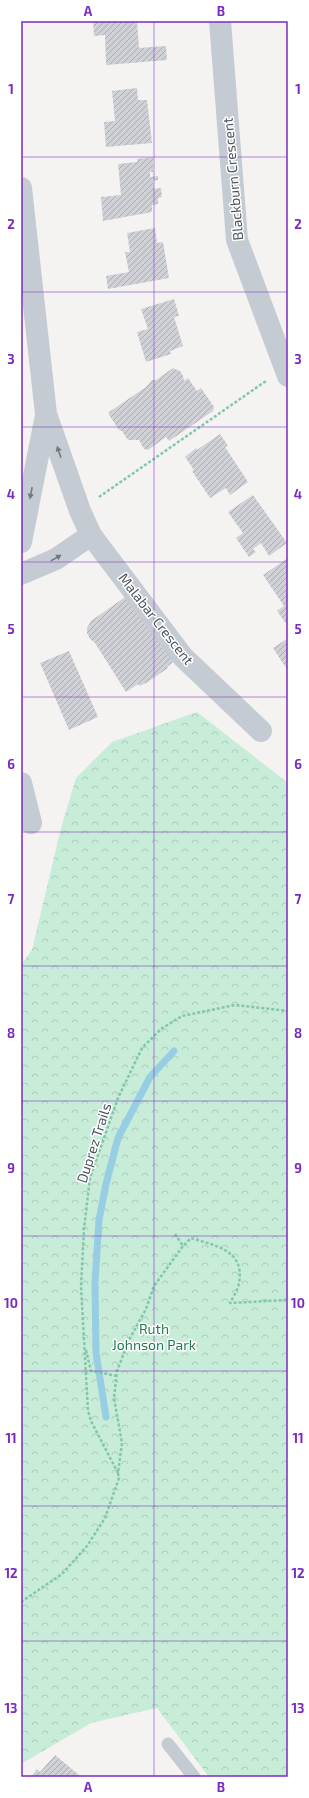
<svg xmlns="http://www.w3.org/2000/svg" width="309" height="1798" font-family="'Exo 2',sans-serif">
  <style>
    .park { fill: url(#park-crowns) }
    .lines { fill: none; stroke-linecap: round; stroke-linejoin: round }
    .stream { stroke: #98cee4; stroke-width: 7 }
    .building { fill: url(#building-hatch) }
    .path { stroke: #82c7ab; stroke-width: 2.5; stroke-dasharray: 3 2; stroke-linecap: butt }
    .lane { stroke: #c5cbd2; stroke-width: 13 }
    .street { stroke: #c5cbd2; stroke-width: 22 }
    .oneway { fill: #707881 }
    .grid { fill: none; stroke: #7b2cbf; stroke-width: 1; stroke-opacity: 0.55 }
    .labels { text-anchor: middle; stroke-width: 3; stroke-linejoin: round; paint-order: stroke }
    .street-label { font-size: 14px; fill: #4c545e; stroke: #fff }
    .park-label { font-size: 14px; fill: #227a55; stroke: #fff }
    .neatline { fill: none; stroke: #7b2cbf; stroke-width: 1.5 }
    .grid-label { font-size: 13px; text-anchor: middle; font-weight: bold; fill: #7b2cbf }
  </style>
  <defs>
    <pattern id="park-crowns" width="20" height="18" patternUnits="userSpaceOnUse"><rect width="20" height="18" fill="#c7ecd8"/><path d="M2 6a3 3 0 1 1 6 0M12 15a3 3 0 1 1 6 0" fill="none" stroke="#adccbc"/></pattern>
    <pattern id="building-hatch" width="6" height="6" patternUnits="userSpaceOnUse"><rect width="6" height="6" fill="#d0d1d6"/><path d="M-1 1l2-2M0 6l6-6M5 7l2-2" fill="none" stroke="#abacb1"/></pattern>
  </defs>
  <rect width="100%" height="100%" fill="#f4f3f2"/>
  <path class="park" d="M 197,712 L 288,783 L 288,1777 L 209,1777 L 157,1708 L 91,1723 L 21,1764 L 21,965 L 32,950 L 61,828 L 76,778 L 112,742 Z"/>
  <g class="lines">
    <path class="stream" d="M 106,1417 L 96,1353 L 95,1282 L 99,1220 L 106,1184 L 118,1138 L 150,1077 L 174,1051"/>
  </g>
  <path class="building" d="M 93,21 L 137,21 L 139,48 L 166,46 L 167,60 L 106,65 L 105,35 L 94,36 Z
    M 137,88 L 138,100 L 147,100 L 152,143 L 106,147 L 104,122 L 115,121 L 112,91 Z
    M 153,157 L 153,172 L 150,172 L 150,177 L 158,176 L 158,180 L 153,181 L 154,189 L 161,188 L 162,197 L 158,198 L 158,204 L 152,205 L 152,212 L 103,221 L 101,197 L 121,195 L 118,164 L 137,162 L 137,159 Z
    M 155,228 L 157,243 L 163,242 L 169,278 L 108,289 L 106,276 L 129,272 L 125,252 L 130,252 L 127,233 Z
    M 174,299 L 179,316 L 174,317 L 183,346 L 170,351 L 171,354 L 146,362 L 137,332 L 148,329 L 141,309 Z
    M 173,368 L 180,371 L 183,376 L 184,381 L 188,378 L 197,391 L 201,388 L 214,407 L 213,411 L 169,441 L 166,437 L 148,450 L 144,449 L 139,440 L 128,440 L 122,431 L 119,430 L 109,415 L 109,412 L 146,387 L 152,380 L 156,380 Z
    M 220,434 L 228,446 L 225,447 L 248,482 L 230,495 L 226,488 L 210,498 L 192,471 L 194,470 L 185,457 L 196,448 L 197,450 Z
    M 253,495 L 287,543 L 269,556 L 261,543 L 253,549 L 256,552 L 249,557 L 236,538 L 243,533 L 228,512 Z
    M 288,558 L 288,624 L 287,625 L 277,611 L 284,606 L 263,575 Z
    M 128,595 L 174,659 L 172,663 L 167,667 L 168,668 L 145,684 L 145,683 L 140,686 L 138,684 L 126,692 L 95,643 L 90,639 L 87,633 L 87,628 L 91,621 Z
    M 288,638 L 288,671 L 273,648 Z
    M 69,651 L 98,717 L 69,730 L 40,663 Z
    M 55,1755 L 73,1770 L 81,1777 L 31,1777 L 37,1769 L 40,1772 Z"/>
  <g class="lines">
    <path class="path" d="M 99,497 L 266,381
      M 175,1234 L 183,1246
      M 86,1350 L 91,1371 L 117,1376
      M 118,1473 L 91,1421 L 88,1411 L 81,1286 L 84,1229 L 90,1178 L 118,1098 L 142,1048 L 161,1029 L 182,1016 L 235,1005 L 288,1011
      M 21,1602 L 62,1574 L 87,1546 L 105,1518 L 119,1478 L 118,1473 L 122,1443 L 114,1398 L 117,1371 L 129,1340 L 146,1309 L 154,1286 L 183,1246 L 191,1238 C 216,1246 245,1250 239,1283 C 238,1290 233,1297 230,1303 L 288,1300"/>
    <path class="lane" d="M 168,1744 L 194,1777"/>
    <path class="street" d="M 220,21 L 237,240 L 288,376
      M 21,188 L 46,414 L 80,511 L 91,535 L 56,559 L 21,574
      M 91,535 L 183,657 L 261,731
      M 21,542 L 46,415
      M 21,783 L 31,823"/>
  </g>
  <defs><path id="oneway-solid" d="M-6-.8H1V-3.2L6.5 0L1 3.2V.8H-6Z"/></defs>
  <g class="oneway">
    <use href="#oneway-solid" transform="translate(59 452) rotate(-109)"/>
    <use href="#oneway-solid" transform="translate(31 493) rotate(101)"/>
    <use href="#oneway-solid" transform="translate(56 558) rotate(-29)"/>
  </g>
  <path class="grid" d="M 154,21 L 154,1777M 21,157 L 288,157M 21,292 L 288,292M 21,427 L 288,427M 21,562 L 288,562M 21,697 L 288,697M 21,832 L 288,832M 21,966 L 288,966M 21,1101 L 288,1101M 21,1236 L 288,1236M 21,1371 L 288,1371M 21,1506 L 288,1506M 21,1641 L 288,1641"/>
  <g class="labels">
    <g class="street-label">
      <text transform="translate(233 179) rotate(-95)" y="5">Blackburn Crescent</text>
      <text transform="translate(156 619) rotate(52)" y="5">Malabar Crescent</text>
      <text transform="translate(94 1143) rotate(-72)" y="5">Duprez Trails</text>
    </g>
    <g class="park-label">
      <text x="154" y="1334">Ruth<tspan x="154" dy="16">Johnson Park</tspan></text>
    </g>
  </g>
  <rect width="309" height="1798" fill="none" stroke="#ffffff" stroke-width="44"/>
  <rect x="22" y="22" width="265" height="1754" class="neatline"/>
  <g class="grid-label">
    <text x="88" y="16">A</text>
    <text x="221" y="16">B</text>
    <text x="11" y="94">1</text>
    <text x="298" y="94">1</text>
    <text x="11" y="229">2</text>
    <text x="298" y="229">2</text>
    <text x="11" y="364">3</text>
    <text x="298" y="364">3</text>
    <text x="11" y="499">4</text>
    <text x="298" y="499">4</text>
    <text x="11" y="634">5</text>
    <text x="298" y="634">5</text>
    <text x="11" y="769">6</text>
    <text x="298" y="769">6</text>
    <text x="11" y="904">7</text>
    <text x="298" y="904">7</text>
    <text x="11" y="1038">8</text>
    <text x="298" y="1038">8</text>
    <text x="11" y="1173">9</text>
    <text x="298" y="1173">9</text>
    <text x="11" y="1308">10</text>
    <text x="298" y="1308">10</text>
    <text x="11" y="1443">11</text>
    <text x="298" y="1443">11</text>
    <text x="11" y="1578">12</text>
    <text x="298" y="1578">12</text>
    <text x="11" y="1713">13</text>
    <text x="298" y="1713">13</text>
    <text x="88" y="1792">A</text>
    <text x="221" y="1792">B</text>
  </g>
</svg>
